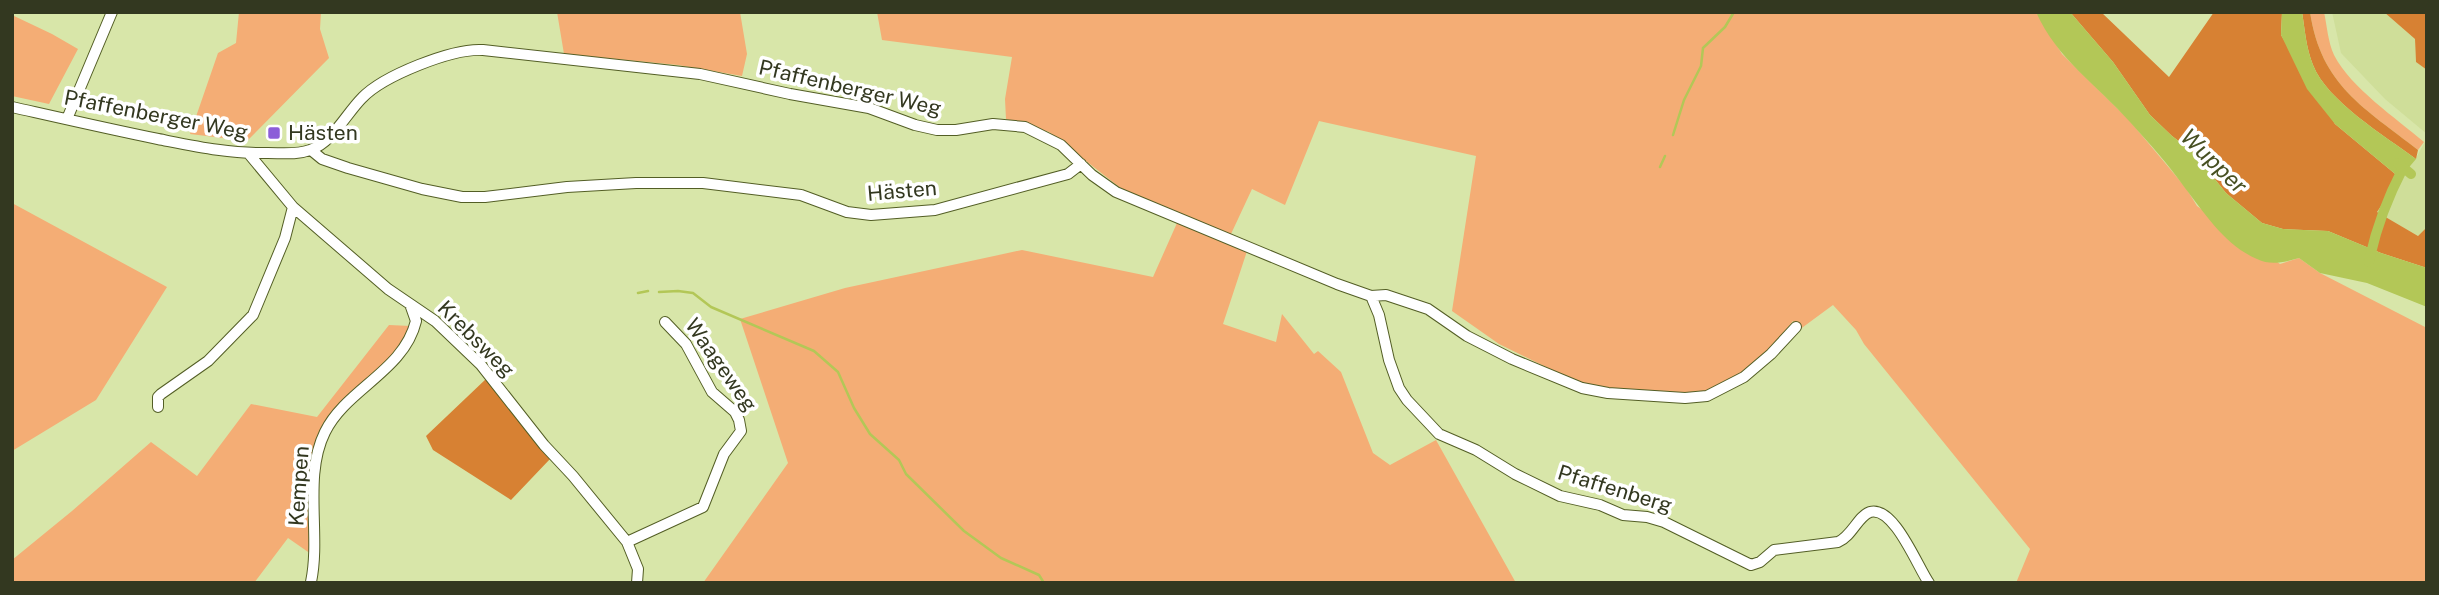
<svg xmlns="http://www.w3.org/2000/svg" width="2439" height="595" font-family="'Public Sans',sans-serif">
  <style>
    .built { fill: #cfde99 }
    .green { fill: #f4ad75 }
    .forest { fill: #d78133 }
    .water { fill: #b3c757 }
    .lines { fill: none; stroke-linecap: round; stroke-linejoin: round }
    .stream { stroke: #b3c757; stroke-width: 2.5 }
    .canal { stroke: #b3c757; stroke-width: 10 }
    .street-casing { stroke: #535e25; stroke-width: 12 }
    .street { stroke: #fff; stroke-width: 10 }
    .poi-dot { fill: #8c5ed8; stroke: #fff; stroke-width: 2.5 }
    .labels { text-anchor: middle; stroke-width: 7; stroke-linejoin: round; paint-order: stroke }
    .street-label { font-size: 21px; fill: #333820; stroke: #fff }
    .poi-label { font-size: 21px; fill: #333820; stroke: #fff; text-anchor: start }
    .water-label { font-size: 23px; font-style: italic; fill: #475022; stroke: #fff }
  </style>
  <rect width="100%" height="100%" fill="#d8e6a9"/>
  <path class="built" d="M 2332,12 L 2384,12 L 2415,39 L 2416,62 L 2427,70 L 2427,134 L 2385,99 L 2341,53 Z
    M 2427,138 L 2427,227 L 2418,236 L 2377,212 L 2414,157 L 2416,158 Z"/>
  <path class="green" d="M 239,12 L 321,12 L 320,29 L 329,58 L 247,141 L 190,134 L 218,53 L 236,43 Z
    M 557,12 L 740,12 L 747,54 L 742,76 L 678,65 L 564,54 Z
    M 877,12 L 2036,12 L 2062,54 L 2129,120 L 2186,188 L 2197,206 L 2280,264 L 2299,258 L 2320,273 L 2427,328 L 2427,583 L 2016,583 L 2030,549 L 1864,344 L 1856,330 L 1833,305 L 1799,330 L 1793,321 L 1769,352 L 1740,377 L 1704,394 L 1660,394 L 1583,385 L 1499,344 L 1452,311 L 1476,156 L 1319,121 L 1285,205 L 1252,189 L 1231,234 L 1250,242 L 1223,324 L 1276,342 L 1282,314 L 1314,354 L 1318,351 L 1341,372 L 1373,453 L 1390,465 L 1436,440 L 1516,583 L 703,583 L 788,463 L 740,319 L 845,288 L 1022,250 L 1153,277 L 1181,214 L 1123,190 L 1049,132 L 1006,119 L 1005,99 L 1012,57 L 882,40 Z
    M 2310,12 L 2324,12 C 2327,26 2328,42 2334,55 C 2351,88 2396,118 2424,142 L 2418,150 C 2365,108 2321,86 2310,12 Z
    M 12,15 L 52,34 L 78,49 L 49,104 L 12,96 Z
    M 12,203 L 167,287 L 96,400 L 12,451 Z
    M 389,325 L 411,326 L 391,360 L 323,428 L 311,554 L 288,538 L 254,583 L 12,583 L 12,560 L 72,511 L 151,442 L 197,476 L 251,404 L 317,417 Z"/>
  <path class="forest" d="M 2070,12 L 2101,12 L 2169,77 L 2214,12 L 2282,12 L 2281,35 L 2335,124 L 2400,178 L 2377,212 L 2418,236 L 2427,227 L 2427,268 L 2381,253 L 2328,231 L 2283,229 L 2262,223 L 2226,193 L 2193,152 L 2172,136 L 2150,115 L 2113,62 Z
    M 2302,12 L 2310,12 C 2321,86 2365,108 2418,150 L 2416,159 C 2385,136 2327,101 2313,65 C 2306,48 2305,30 2302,12 Z
    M 2384,12 L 2427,12 L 2427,70 L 2416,62 L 2415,39 Z
    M 487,378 L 550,459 L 511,500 L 433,450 L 426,436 Z"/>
  <path class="water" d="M 2036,12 L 2070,12 L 2113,62 L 2150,115 L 2172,136 L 2193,152 L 2226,193 L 2262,223 L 2283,229 L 2328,231 L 2381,253 L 2427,268 L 2427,307 L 2367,283 L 2320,273 L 2299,258 C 2285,262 2271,266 2257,259 C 2226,246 2205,214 2185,188 C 2169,165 2149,143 2130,122 C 2097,85 2057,59 2036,12 Z
    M 2282,12 L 2302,12 C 2305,30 2306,48 2313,65 C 2327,101 2385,136 2416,159 L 2400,178 L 2335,124 L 2307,89 L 2281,35 Z"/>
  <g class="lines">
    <path class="stream" d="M 1673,135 L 1684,100 L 1701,66 L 1703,48 L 1725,27 L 1734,12
      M 1660,167 L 1665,156
      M 659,292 L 678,291 L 693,293 L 711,307 L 814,351 L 838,372 L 854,408 L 870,434 L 899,460 L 906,474 L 964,531 L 1001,558 L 1039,575 L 1044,583
      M 638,293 L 648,291"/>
    <path class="canal" d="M 2398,163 L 2411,174
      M 2369,262 C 2376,227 2387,199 2403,168"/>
    <defs>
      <path id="street" d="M 12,107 C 61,118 109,129 158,139 C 194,146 230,154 268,153 C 282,153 297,155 310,150 C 332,143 346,114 362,98 C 383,76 452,48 483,50 L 700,74 L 790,94 L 869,108 L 915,125 L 937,130 L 956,130 L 993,124 L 1025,127 L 1061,145 L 1092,175 L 1116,192 L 1337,284 L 1371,296 L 1386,295 L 1428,309 L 1467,336 L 1512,359 L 1582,388 L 1608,393 L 1685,398 L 1707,396 L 1744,377 L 1771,354 L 1796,327
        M 67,119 L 112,12
        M 311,150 L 322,159 L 348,168 L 422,189 L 462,197 L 485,197 L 567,187 L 636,183 L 703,183 L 801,195 L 847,212 L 871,215 L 935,210 L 1068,174 L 1081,164
        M 249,154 L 293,207 L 388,289 L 435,321 L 481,365 L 544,445 L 573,476 L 627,542 L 638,569 L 637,583
        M 1371,296 L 1379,315 L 1389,360 L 1399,388 L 1407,400 L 1439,434 L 1476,450 L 1515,474 L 1560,496 L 1600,505 L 1623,515 L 1647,517 L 1664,522 L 1751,565 L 1760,562 L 1774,550 L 1838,542 C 1852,536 1858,516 1870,512 C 1894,505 1918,568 1929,583
        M 158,407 L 158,397 L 161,394 L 208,361 L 253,315 L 285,238 L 293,207
        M 627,542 L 703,507 L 724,454 L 741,431 L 739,420 L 735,412 L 712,392 L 686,344 L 665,322
        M 311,582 C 321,535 303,476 325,432 C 346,389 404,371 416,321 L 410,304"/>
    </defs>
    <use href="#street" class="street-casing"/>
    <use href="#street" class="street"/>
  </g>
  <rect class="poi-dot" x="267" y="126" width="14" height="14" rx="3.5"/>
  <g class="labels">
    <g class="street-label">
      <text transform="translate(850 88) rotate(13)" y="7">Pfaffenberger Weg</text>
      <text transform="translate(156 115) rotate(11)" y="7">Pfaffenberger Weg</text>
      <text transform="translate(902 191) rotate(-5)" y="7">Hästen</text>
      <text transform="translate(476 339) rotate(45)" y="7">Krebsweg</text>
      <text transform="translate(721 365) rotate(55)" y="7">Waageweg</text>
      <text transform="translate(299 486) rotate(-86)" y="7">Kempen</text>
      <text transform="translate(1615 489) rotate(17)" y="7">Pfaffenberg</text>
    </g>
    <g class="poi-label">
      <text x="288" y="140">Hästen</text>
    </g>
    <g class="water-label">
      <text transform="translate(2214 161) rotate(44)" y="8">Wupper</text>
    </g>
  </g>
  <rect width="2439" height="595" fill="none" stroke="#333820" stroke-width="28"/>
</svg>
